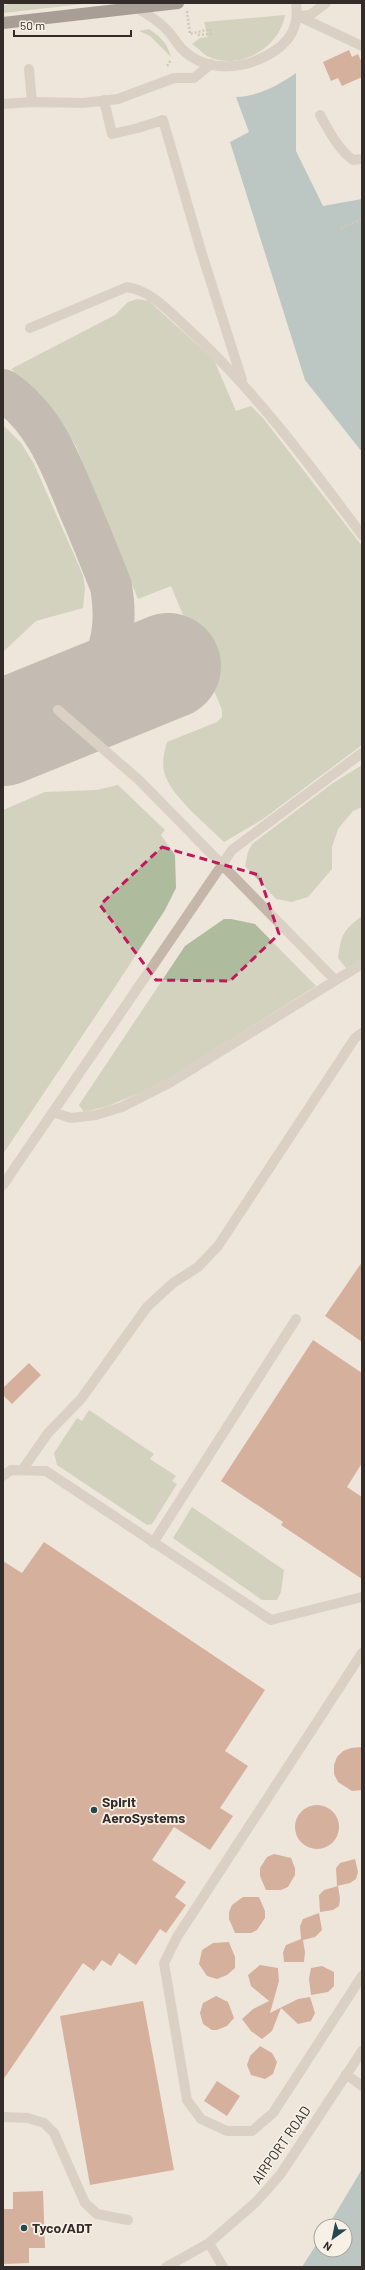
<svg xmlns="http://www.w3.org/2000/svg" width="365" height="2270" font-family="Barlow,sans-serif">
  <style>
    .green { fill: #afbb9d }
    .water { fill: #7ea3a7 }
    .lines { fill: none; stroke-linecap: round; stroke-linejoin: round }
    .taxiway { stroke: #908982; stroke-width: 42 }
    .runway { stroke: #908982; stroke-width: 106 }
    .building { fill: #b67051 }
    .path { stroke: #b0a293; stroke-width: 2.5; stroke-dasharray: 2 2; stroke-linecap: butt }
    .minor { stroke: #c4b7a9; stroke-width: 10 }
    .highway { stroke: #524740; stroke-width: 12 }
    .marked { fill: none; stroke: #c2185b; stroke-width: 3; stroke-dasharray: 8 5; stroke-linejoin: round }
    .poi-dot { fill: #23494f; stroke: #f6f0e7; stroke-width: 1.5 }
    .labels { text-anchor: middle; stroke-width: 3.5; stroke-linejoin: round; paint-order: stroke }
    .poi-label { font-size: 14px; font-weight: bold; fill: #332c28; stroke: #f6f0e7; text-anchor: start }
    .street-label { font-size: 14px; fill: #332c28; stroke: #f6f0e7 }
  </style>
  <rect width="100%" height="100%" fill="#eee6db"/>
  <path class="green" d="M 16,3 L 92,3 L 3,13 L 3,5 Z
    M 285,15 C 280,48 238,72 207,56 C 202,53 197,47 192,44 L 200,38 L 208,37 L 204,22 Z
    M 149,29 C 161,37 167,43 171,57 L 150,36 L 139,31 Z
    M 138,299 L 149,301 L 214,360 L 236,411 L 251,406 L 263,418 L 362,546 L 362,745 L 263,819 L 224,842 C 206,824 173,798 165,775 C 161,763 164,753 167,742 L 217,722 L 222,717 L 222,710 L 171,586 L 138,599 L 76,446 L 43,397 L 11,369 L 115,315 L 128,302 Z
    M 3,425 L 21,443 L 34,464 L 83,575 L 85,588 L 83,608 L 36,621 L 3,652 Z
    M 362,765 L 362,807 L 353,811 L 338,829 L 332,847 L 332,869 L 308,897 L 292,902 L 276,899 L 245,866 L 248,852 L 252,844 L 333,783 Z
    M 118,785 L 165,830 L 161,835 L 175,855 L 176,888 L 165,910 L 115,987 L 3,1154 L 3,810 L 45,792 L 96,790 Z
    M 362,916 L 362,959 L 346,968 L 338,958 C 341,936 343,930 362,916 Z
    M 224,919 L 231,919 L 255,924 L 316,986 L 158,1085 L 108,1106 L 84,1112 L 79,1105 L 185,946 Z
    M 89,1410 L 154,1454 L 150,1459 L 176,1476 L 172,1481 L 177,1484 L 152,1524 L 147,1525 L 57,1465 L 54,1453 L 77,1418 L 82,1421 Z
    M 192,1507 L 284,1570 L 281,1592 L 277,1600 L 262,1600 L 173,1538 Z"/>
  <path class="water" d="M 296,73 L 296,151 L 323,206 L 362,199 L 362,452 L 305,380 L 230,142 L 249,132 L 236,97 C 259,96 277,86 296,73 Z
    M 362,2169 L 362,2267 L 302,2267 L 321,2237 L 321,2250 L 345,2250 L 345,2226 L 328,2226 Z"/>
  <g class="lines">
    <path class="taxiway" d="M 3,390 C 43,417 60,461 77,503 C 89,531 100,558 111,586 C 121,645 104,674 58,710"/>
    <path class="runway" d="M 3,733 L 168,666"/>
  </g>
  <path class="building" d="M 349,50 L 352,57 L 358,54 L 362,63 L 362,77 L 342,86 L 338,78 L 331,81 L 323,62 Z
    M 362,1262 L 362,1342 L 325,1316 Z
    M 313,1340 L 362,1373 L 362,1463 L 347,1487 L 362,1497 L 362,1579 L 281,1525 L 283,1522 L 221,1481 Z
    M 29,1363 L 41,1375 L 12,1404 L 3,1395 L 3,1388 Z
    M 44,1542 L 265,1690 L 225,1751 L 248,1766 L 220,1808 L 233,1816 L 210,1850 L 174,1827 L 152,1860 L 186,1882 L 175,1897 L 186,1905 L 166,1933 L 160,1929 L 136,1965 L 119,1953 L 111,1966 L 102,1960 L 94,1971 L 83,1963 L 3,2080 L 3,1561 L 22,1573 Z
    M 362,1747 L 362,1790 L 352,1791 L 338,1782 L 334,1774 L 334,1765 L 337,1757 L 343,1751 L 351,1748 Z
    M295 1827a22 22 0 1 1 44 0a22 22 0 1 1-44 0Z
    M 274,1854 L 291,1858 L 295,1868 L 295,1875 L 288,1887 L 281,1890 L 266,1890 L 260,1876 L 260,1868 L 267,1857 Z
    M 355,1859 L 358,1872 L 356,1879 L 350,1883 L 337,1886 L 336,1868 L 340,1863 Z
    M 338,1886 L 340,1899 L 339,1906 L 333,1910 L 320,1912 L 319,1895 L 324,1890 Z
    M 243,1897 L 259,1897 L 265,1911 L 265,1918 L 257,1930 L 251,1933 L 235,1933 L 229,1919 L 229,1912 L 232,1905 Z
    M 319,1913 L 322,1930 L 315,1937 L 303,1940 L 305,1952 L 304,1962 L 284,1962 L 283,1952 L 286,1945 L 301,1939 L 300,1926 L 303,1919 Z
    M 229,1942 L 235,1957 L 235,1968 L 227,1975 L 217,1979 L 207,1976 L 199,1964 L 202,1950 L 213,1943 Z
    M 260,1965 L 278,1968 L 279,1981 L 270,2013 L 298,1999 L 310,1997 L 315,2013 L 311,2021 L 298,2024 L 281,2008 L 272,2031 L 262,2039 L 251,2031 L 242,2019 L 253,2009 L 269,2001 L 251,1986 L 248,1975 Z
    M 322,1966 L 334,1972 L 334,1986 L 328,1992 L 311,1995 L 309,1979 L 311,1968 Z
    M 216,1996 L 228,2002 L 234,2018 L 227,2026 L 217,2030 L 212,2030 L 203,2024 L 200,2013 L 203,2003 Z
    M 143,2001 L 174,2170 L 90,2185 L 60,2016 Z
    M 260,2046 L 272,2053 L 277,2062 L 273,2074 L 265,2079 L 251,2075 L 247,2065 L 250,2056 Z
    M 217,2081 L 240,2096 L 227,2116 L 204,2101 Z
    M 43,2191 L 45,2248 L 29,2248 L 29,2263 L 3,2264 L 3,2209 L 13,2209 L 13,2192 Z"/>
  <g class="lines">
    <path class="path" d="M 187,11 L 190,34 L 210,29 L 211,34 L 197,35
      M 167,66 L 171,60
      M 362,199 L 362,200
      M 341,228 L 362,219"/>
    <path class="minor" d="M 137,8 C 147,14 158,20 166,29 C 172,35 176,42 181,48 C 207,75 248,69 276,50 C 293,38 299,23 296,3
      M 298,16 L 362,46
      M 298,16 L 310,15 L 326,3
      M 29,69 L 32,102
      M 104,100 L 112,134 L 138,128 L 163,120 L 201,251 L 242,380
      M 3,104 L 32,102 L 83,103 L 118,99 L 174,78 L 194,78 L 211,64
      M 320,115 C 329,131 338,149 353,160 L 362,159
      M 30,328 L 127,287 C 151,291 167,309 184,325 C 252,387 307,461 362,535
      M 58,710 L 139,780 L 335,980
      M 53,1112 L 71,1118 L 96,1115 L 122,1107 L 171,1082 L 362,964
      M 3,1185 L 232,850 L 362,753
      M 23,1469 L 48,1433 L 81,1399 L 147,1307 L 173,1283 L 198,1267 L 218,1246 L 355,1038 L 362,1033
      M 3,1476 L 11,1470 L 46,1471 L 271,1620 L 362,1597
      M 153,1543 L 296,1319
      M 362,1653 L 177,1937 L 164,1963 L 187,2100 L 201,2119 L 227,2131 L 252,2131 L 273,2113 L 362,1976
      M 346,2074 L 362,2086
      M 3,2117 L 28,2118 L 44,2123 L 54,2133 L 85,2203 L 97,2214 L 128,2220
      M 209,2243 L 223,2267
      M 166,2267 L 209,2243 L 256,2202 L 280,2175 L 362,2051"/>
    <path class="highway" d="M 3,23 L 178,3"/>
  </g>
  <path d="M0 0H365V2270H0ZM 162,847 L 259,875 L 279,934 L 230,981 L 156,980 L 100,905 Z" fill="#eee6db" fill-opacity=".55" fill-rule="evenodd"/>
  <path class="marked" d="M 162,847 L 259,875 L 279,934 L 230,981 L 156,980 L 100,905 Z"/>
  <g class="poi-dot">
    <circle cx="94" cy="1810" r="4"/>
    <circle cx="24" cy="2228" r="4"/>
  </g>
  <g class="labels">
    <g class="poi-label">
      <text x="102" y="1807">Spirit<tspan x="102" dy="16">AeroSystems</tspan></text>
      <text x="32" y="2233">Tyco/ADT</text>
    </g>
    <g class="street-label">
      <text transform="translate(281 2145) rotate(-55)" y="5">AIRPORT ROAD</text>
    </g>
  </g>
  <rect width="365" height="2270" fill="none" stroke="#332c28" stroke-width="8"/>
  <g transform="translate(333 2238) rotate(213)"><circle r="19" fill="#f6f0e7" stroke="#a8a29b"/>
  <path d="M0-3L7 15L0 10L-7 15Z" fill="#23494f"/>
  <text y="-6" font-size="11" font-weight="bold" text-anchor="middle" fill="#332c28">N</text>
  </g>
  <path d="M14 30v6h117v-6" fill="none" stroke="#332c28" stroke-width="2"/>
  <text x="20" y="30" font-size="12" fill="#332c28" stroke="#f6f0e7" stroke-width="3" paint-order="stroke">50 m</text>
</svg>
